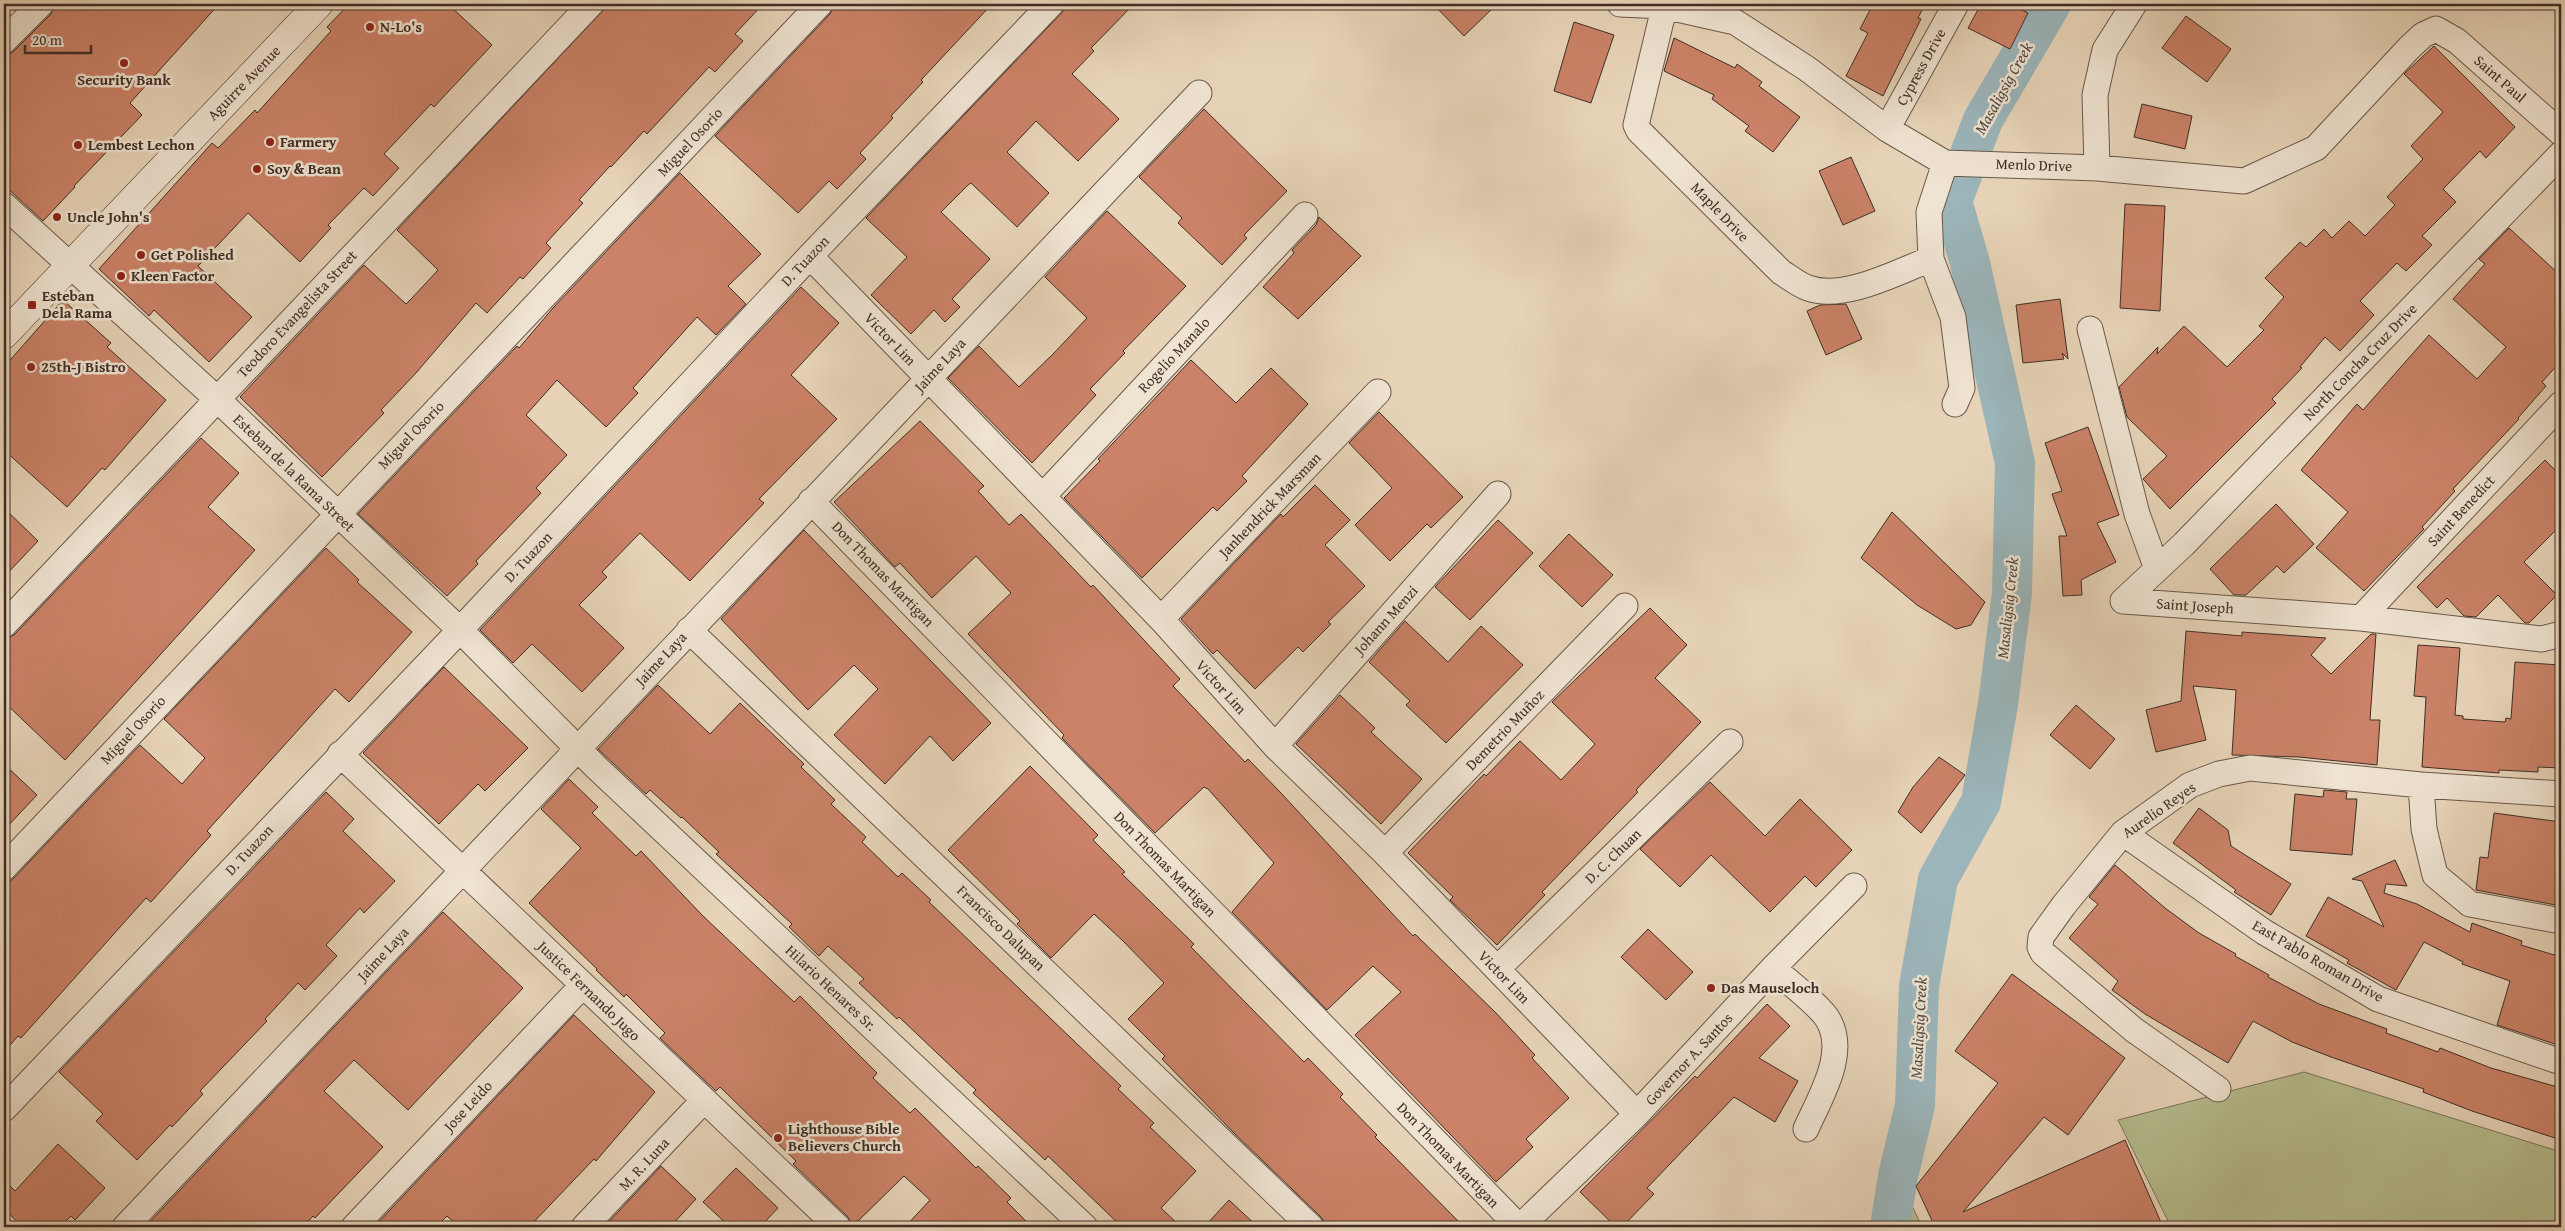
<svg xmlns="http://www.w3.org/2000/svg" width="2565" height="1231" font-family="'Gentium Book Plus',serif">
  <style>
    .green { fill: #b6bd8f; stroke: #7a765a }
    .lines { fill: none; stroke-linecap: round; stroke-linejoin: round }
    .river { stroke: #9bb5ba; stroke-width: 40 }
    .building { fill: #cb8268; stroke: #3f2e26 }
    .street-casing { stroke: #69584a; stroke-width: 27 }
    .secondary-casing { stroke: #3f2e26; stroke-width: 29 }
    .street { stroke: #efe3d1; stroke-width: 25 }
    .secondary { stroke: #efe3d1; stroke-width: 28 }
    .poi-dot { fill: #8f2418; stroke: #efe3d1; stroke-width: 2 }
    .labels { text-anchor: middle; stroke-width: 5; stroke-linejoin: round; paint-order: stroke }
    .poi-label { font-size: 15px; font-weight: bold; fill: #3f2e26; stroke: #efe3d1; text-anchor: start }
    .street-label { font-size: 15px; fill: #3f2e26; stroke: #efe3d1 }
    .water-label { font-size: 16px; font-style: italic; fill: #514944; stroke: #efe3d1 }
  </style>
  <rect width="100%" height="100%" fill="#e7d4b8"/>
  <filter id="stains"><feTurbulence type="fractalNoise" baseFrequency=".004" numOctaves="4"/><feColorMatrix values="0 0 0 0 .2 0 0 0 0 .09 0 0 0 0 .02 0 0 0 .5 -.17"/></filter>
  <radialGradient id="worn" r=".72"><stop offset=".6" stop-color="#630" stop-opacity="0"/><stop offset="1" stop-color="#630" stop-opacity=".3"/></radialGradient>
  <path class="green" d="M 2304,1072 L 2561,1152 L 2561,1227 L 2171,1227 L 2118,1120 Z
    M 1898,1176 L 1922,1227 L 1890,1227 Z"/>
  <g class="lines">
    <path class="river" d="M 1890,1227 L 1898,1176 L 1915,1105 L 1919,986 L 1938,879 L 1981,802 L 1998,704 L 2012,593 L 2015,463 L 1970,263 L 1952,201 L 1983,120 L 2051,4"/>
  </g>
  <path class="building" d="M 55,4 L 219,4 L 130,103 L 142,115 L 74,186 L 75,187 L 43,221 L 4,185 L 4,58 L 14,51 L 51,14 Z
    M 349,4 L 448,4 L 492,45 L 434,107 L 431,104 L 384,154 L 399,168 L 373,196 L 364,188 L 328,225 L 331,228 L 300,262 L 248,213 L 198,266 L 252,317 L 209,362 L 154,310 L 149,316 L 99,269 L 212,143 L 218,148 L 255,110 L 257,113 L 331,31 L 327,27 Z
    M 609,4 L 763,4 L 735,34 L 743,41 L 715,72 L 709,67 L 647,134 L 644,131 L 611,167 L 610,166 L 579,200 L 583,203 L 546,243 L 551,248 L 523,279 L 520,277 L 487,313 L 476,303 L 416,373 L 381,410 L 384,413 L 322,477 L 240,397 L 364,265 L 406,304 L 412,298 L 438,270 L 397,230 Z
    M 834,4 L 992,4 L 921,80 L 923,82 L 891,116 L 893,118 L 860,153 L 866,159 L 837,189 L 829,181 L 798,213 L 715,136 L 830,14 Z
    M 1070,4 L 1134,4 L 1091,48 L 1094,51 L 1072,74 L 1119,119 L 1078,161 L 1036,121 L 1007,152 L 1049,193 L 1017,227 L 971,183 L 968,185 L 941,212 L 990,259 L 952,299 L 960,307 L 945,322 L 934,310 L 911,334 L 871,295 L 907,257 L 866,218 Z
    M 1433,4 L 1497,4 L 1464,36 Z
    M 1873,4 L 1925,4 L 1918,18 L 1921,19 L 1883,96 L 1846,76 L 1868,33 L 1860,29 Z
    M 1981,4 L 2010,4 L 2028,13 L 2010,49 L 1968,28 Z
    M 2186,16 L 2231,49 L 2207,82 L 2162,48 Z
    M 1574,22 L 1614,35 L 1591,103 L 1554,91 Z
    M 1674,38 L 1735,68 L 1737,64 L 1762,82 L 1759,86 L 1800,117 L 1773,152 L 1745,131 L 1749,126 L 1712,99 L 1714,95 L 1664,71 Z
    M 2434,46 L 2515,127 L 2486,158 L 2480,151 L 2443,189 L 2456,202 L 2422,236 L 2432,245 L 2406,271 L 2397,263 L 2360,301 L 2374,315 L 2340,351 L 2325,337 L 2300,367 L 2302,368 L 2272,399 L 2276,403 L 2170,509 L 2143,479 L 2167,456 L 2127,417 L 2119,387 L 2158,347 L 2157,354 L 2184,326 L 2227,367 L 2264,330 L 2259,326 L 2284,297 L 2265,278 L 2300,242 L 2306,247 L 2324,229 L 2332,238 L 2349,221 L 2365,236 L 2395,205 L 2387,197 L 2423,159 L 2411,146 L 2443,112 L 2404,74 Z
    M 2142,104 L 2192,116 L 2185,149 L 2134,137 Z
    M 1204,109 L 1287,191 L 1244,235 L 1247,238 L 1222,265 L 1178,223 L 1182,218 L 1139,177 Z
    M 1851,157 L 1875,211 L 1843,225 L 1819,171 Z
    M 680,173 L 761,254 L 728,286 L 746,304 L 716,335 L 697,317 L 633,388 L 638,393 L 606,427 L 557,380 L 526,415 L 567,455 L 536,488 L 541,493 L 476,561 L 478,564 L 447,596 L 358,514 L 517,346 L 519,348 L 553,308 Z
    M 2125,204 L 2165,206 L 2160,311 L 2120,308 Z
    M 1107,211 L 1186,286 L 1123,351 L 1125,353 L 1090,389 L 1096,395 L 1032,463 L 948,378 L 979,346 L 1019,387 L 1054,353 L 1087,318 L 1045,277 Z
    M 1319,217 L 1361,256 L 1298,319 L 1263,287 L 1294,253 L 1292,250 L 1316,225 Z
    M 2509,228 L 2561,276 L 2561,361 L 2542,382 L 2546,386 L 2518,418 L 2519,419 L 2453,489 L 2455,491 L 2422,527 L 2424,529 L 2364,591 L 2316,548 L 2348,512 L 2301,470 L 2357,404 L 2363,410 L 2429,335 L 2477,379 L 2506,347 L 2453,299 L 2485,264 L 2479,259 Z
    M 801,287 L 839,323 L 791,375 L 837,419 L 759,499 L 764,503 L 690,581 L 640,533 L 602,572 L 607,577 L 579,605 L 624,648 L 582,692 L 532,644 L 513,663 L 480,630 Z
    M 2060,299 L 2068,359 L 2062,353 L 2064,359 L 2023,363 L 2016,305 Z
    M 63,300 L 111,343 L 107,347 L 166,400 L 105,470 L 102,468 L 67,507 L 4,450 L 4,367 Z
    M 1846,304 L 1862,339 L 1826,355 L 1807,311 L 1820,305 Z
    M 1191,360 L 1236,403 L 1271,368 L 1308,404 L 1242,476 L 1247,481 L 1217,511 L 1213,507 L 1142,578 L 1064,498 L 1100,461 L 1098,459 Z
    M 1379,412 L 1463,497 L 1431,528 L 1427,524 L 1390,561 L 1355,525 L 1392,488 L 1349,443 Z
    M 920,421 L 984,486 L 978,491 L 1009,525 L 1021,514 L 1091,587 L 1093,585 L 1180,679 L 1173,686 L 1245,762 L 1248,759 L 1281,793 L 1413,936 L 1415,934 L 1496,1013 L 1535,1055 L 1532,1058 L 1569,1098 L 1526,1139 L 1533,1147 L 1496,1182 L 1355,1035 L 1401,992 L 1373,966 L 1327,1010 L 1232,912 L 1274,863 L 1208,789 L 1204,787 L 1155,833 L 1062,738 L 1064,735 L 968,634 L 1011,593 L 976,556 L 932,598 L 900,563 L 895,567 L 834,502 Z
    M 2088,427 L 2119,515 L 2097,523 L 2116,562 L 2081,580 L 2082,595 L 2063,596 L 2059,536 L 2067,536 L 2052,494 L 2062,491 L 2045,443 Z
    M 201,438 L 239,473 L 208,507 L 255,550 L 65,760 L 4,702 L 4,639 L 14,635 Z
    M 2545,460 L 2561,476 L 2561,525 L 2524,562 L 2557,595 L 2529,623 L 2525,623 L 2498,595 L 2476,617 L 2464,616 L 2447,598 L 2437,608 L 2417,587 Z
    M 1315,485 L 1350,520 L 1325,545 L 1365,586 L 1328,622 L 1331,624 L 1303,652 L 1298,647 L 1255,689 L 1217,650 L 1213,654 L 1181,619 L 1281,514 L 1283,517 Z
    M 2276,504 L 2314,544 L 2284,573 L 2277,566 L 2246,595 L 2234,595 L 2210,569 Z
    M 4,508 L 38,541 L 4,577 Z
    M 1892,512 L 1985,602 L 1971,625 L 1956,629 L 1917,605 L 1861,558 Z
    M 1498,520 L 1533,553 L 1470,620 L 1435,587 Z
    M 804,530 L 991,723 L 953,761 L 930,736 L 885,784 L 834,735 L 878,689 L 854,665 L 808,710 L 721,619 Z
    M 1569,534 L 1613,575 L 1582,607 L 1539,566 Z
    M 326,548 L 359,580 L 357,582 L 412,632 L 349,702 L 335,689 L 207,831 L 211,835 L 151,902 L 146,898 L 21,1038 L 18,1036 L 4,1052 L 4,886 L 14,878 L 140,745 L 182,784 L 205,758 L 164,719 Z
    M 1650,608 L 1687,645 L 1655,678 L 1701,722 L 1636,790 L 1638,792 L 1542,892 L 1545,895 L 1497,945 L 1450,900 L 1453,897 L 1408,853 L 1484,774 L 1486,776 L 1520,741 L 1561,780 L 1595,744 L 1552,702 Z
    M 1405,621 L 1448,662 L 1481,626 L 1523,665 L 1446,743 L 1406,705 L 1410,701 L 1369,662 Z
    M 2186,631 L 2242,636 L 2242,632 L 2326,638 L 2311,655 L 2331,674 L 2371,634 L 2376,634 L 2370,720 L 2380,720 L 2377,765 L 2299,757 L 2232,755 L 2236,690 L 2193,686 L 2206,740 L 2156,752 L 2146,710 L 2181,701 Z
    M 2418,645 L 2460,648 L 2455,715 L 2463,716 L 2463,719 L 2505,722 L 2506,718 L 2511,719 L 2515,662 L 2560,665 L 2556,723 L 2561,724 L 2561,768 L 2538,767 L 2538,772 L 2499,770 L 2499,773 L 2422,767 L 2426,697 L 2414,696 Z
    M 444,667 L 528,748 L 485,791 L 478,784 L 439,824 L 363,753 Z
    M 658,685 L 710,734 L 740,703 L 804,764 L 801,767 L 835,800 L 831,804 L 866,837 L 862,842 L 898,877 L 902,873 L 931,900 L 929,902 L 1121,1086 L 1118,1089 L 1154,1123 L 1150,1127 L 1196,1171 L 1161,1208 L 1181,1227 L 1122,1227 L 1048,1156 L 1045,1160 L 973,1093 L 976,1090 L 899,1017 L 897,1019 L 859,983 L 864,979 L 828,946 L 819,956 L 789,927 L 792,924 L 716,854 L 719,852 L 682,817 L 681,818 L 650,790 L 646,794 L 598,749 Z
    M 1340,695 L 1375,728 L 1371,732 L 1422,779 L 1381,824 L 1296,744 Z
    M 2076,705 L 2115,739 L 2090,769 L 2050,735 Z
    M 1939,757 L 1965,775 L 1921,833 L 1898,812 L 1913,787 Z
    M 4,764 L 37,795 L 4,830 Z
    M 1030,766 L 1098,835 L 1093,840 L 1125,872 L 1122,874 L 1194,944 L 1191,947 L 1304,1062 L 1308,1058 L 1343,1094 L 1340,1097 L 1377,1135 L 1375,1137 L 1464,1227 L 1328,1227 L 1321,1217 L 1234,1133 L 1162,1059 L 1165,1056 L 1128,1019 L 1164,983 L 1123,941 L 1094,914 L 1051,958 L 1017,924 L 1020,921 L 948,850 Z
    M 569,779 L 598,807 L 592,813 L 636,856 L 641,851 L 703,916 L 794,1002 L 800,996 L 877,1073 L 873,1078 L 910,1113 L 915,1108 L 976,1168 L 978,1166 L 1011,1198 L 1007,1202 L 1032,1227 L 905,1227 L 930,1200 L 904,1176 L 852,1227 L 848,1217 L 793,1164 L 796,1161 L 720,1087 L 716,1091 L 683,1060 L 660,1038 L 665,1033 L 626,994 L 624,997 L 596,970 L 597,969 L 529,903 L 581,848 L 541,809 Z
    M 1710,782 L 1765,836 L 1800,799 L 1852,850 L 1816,887 L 1805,876 L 1770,912 L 1711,855 L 1680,887 L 1640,849 Z
    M 2324,790 L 2347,792 L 2346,799 L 2357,799 L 2352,855 L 2290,850 L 2295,794 L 2323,797 Z
    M 326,792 L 354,819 L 343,831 L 395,881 L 364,913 L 360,908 L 326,945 L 337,956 L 305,990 L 298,983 L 265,1019 L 267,1021 L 200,1091 L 203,1094 L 172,1127 L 170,1125 L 137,1160 L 96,1121 L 103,1114 L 59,1072 Z
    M 2199,808 L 2228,830 L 2231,846 L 2291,884 L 2271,915 L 2234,892 L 2236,890 L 2173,843 Z
    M 2494,813 L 2561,822 L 2561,906 L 2476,890 L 2480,857 L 2488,858 Z
    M 2395,860 L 2407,886 L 2386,884 L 2384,893 L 2417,904 L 2470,932 L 2472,923 L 2522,941 L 2521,945 L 2561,957 L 2561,1046 L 2497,1025 L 2510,981 L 2462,964 L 2463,962 L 2424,942 L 2396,990 L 2347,963 L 2349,960 L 2306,936 L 2328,897 L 2384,927 L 2362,881 L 2352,879 Z
    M 2115,865 L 2165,908 L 2199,933 L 2236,954 L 2235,956 L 2269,975 L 2268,977 L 2319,1004 L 2387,1029 L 2386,1033 L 2438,1052 L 2440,1048 L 2491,1068 L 2561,1088 L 2561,1140 L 2472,1111 L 2423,1092 L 2424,1089 L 2331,1057 L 2292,1042 L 2253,1021 L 2228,1063 L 2145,1014 L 2112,990 L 2118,981 L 2069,938 L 2098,904 L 2089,897 Z
    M 443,912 L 523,988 L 408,1110 L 354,1060 L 324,1091 L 383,1147 L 315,1218 L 313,1216 L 303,1227 L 145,1227 Z
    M 1648,929 L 1693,972 L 1666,1000 L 1621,957 Z
    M 2012,974 L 2125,1058 L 2068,1135 L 2044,1117 L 1963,1212 L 2125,1140 L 2163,1227 L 1930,1227 L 1934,1225 L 1916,1186 L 1998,1083 L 1955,1051 Z
    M 1767,1004 L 1790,1026 L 1759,1058 L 1798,1081 L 1775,1122 L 1734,1097 L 1647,1188 L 1654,1194 L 1622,1227 L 1616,1227 L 1580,1192 L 1695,1076 L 1697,1078 Z
    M 574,1015 L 655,1092 L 596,1161 L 594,1159 L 529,1227 L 459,1227 L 447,1216 L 436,1227 L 374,1227 Z
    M 58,1144 L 105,1188 L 75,1220 L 71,1216 L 60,1227 L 23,1227 L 4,1209 L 4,1180 L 15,1191 Z
    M 661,1166 L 696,1199 L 670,1227 L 604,1227 Z
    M 736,1168 L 778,1208 L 760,1227 L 730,1227 L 703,1202 Z
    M 1229,1200 L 1258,1227 L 1204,1227 Z"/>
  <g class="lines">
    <defs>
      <path id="street" d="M 1620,4 L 1664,6 L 1735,22 L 1806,68 L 1887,129 L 1945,163 L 2097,168 L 2244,181 L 2316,148 L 2409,48 L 2423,35 L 2436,29 L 2457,41 L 2561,133
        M 1665,4 L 1636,125 L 1639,131 L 1781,272 C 1789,277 1799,285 1808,288 C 1844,301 1897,272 1931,259
        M 4,41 L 41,4
        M 1887,129 L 1956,4
        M 1945,163 L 1929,212 L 1931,259 L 1953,317 L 1962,388 L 1955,404
        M 2097,168 L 2095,95 L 2105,50 L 2134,4
        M 4,205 L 217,399 L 460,630 L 597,768 L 1085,1227
        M 810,256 L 1161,619 L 1275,746 L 1385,853 L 1637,1114
        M 2090,329 L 2137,514 L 2157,569
        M 1043,496 L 1305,215
        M 811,501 L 1519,1227
        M 2123,601 L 2184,544 L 2561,154
        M 2123,601 L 2361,618 L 2542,639 L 2561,634
        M 2361,618 L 2561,404
        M 1161,619 L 1378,392
        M 4,625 L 591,4
        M 689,630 L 1311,1227
        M 1275,746 L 1498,494
        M 340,754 L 838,1227
        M 2421,785 L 2424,829 L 2435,875 L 2470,904 L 2561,921
        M 2123,833 L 2264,932 L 2378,999 L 2561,1062
        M 1385,853 L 1625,606
        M 4,868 L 820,4
        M 1773,968 C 1787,981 1817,1003 1827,1018 C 1849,1052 1820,1097 1806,1129
        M 1497,969 L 1730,742
        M 2218,1089 L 2134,1030 L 2043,953 L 2040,947 L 2041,937 L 2064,905 L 2123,833 L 2190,785 L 2219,774 L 2250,768 L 2421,785 L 2561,794
        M 4,1109 L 460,630 L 810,256 L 1051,4
        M 125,1227 L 1199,93
        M 354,1227 L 583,985
        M 584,1227 L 704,1100
        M 1520,1227 L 1637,1114 L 1773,968 L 1854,886"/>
      <path id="secondary" d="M 4,335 L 319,4"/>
    </defs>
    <use href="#street" class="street-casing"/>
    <use href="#secondary" class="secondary-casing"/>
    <use href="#street" class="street"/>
    <use href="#secondary" class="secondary"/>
  </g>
  <g class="poi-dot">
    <circle cx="370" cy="27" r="5"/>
    <circle cx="124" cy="63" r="5"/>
    <circle cx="270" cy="142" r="5"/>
    <circle cx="78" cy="145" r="5"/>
    <circle cx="257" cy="169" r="5"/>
    <circle cx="57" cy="217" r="5"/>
    <circle cx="141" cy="255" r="5"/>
    <circle cx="121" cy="276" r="5"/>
    <rect x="27" y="300" width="10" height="10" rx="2.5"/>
    <circle cx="31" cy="367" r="5"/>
    <circle cx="1711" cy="988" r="5"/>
    <circle cx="778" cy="1138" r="5"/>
  </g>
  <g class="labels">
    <g class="poi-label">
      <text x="380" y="32">N-Lo's</text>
      <text x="124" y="85" text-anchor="middle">Security Bank</text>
      <text x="280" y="147">Farmery</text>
      <text x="88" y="150">Lembest Lechon</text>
      <text x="267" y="174">Soy &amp; Bean</text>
      <text x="67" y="222">Uncle John's</text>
      <text x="151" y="260">Get Polished</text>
      <text x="131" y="281">Kleen Factor</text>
      <text x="42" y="301">Esteban<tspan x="42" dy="17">Dela Rama</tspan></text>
      <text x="41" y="372">25th-J Bistro</text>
      <text x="1721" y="993">Das Mauseloch</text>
      <text x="788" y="1134">Lighthouse Bible<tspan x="788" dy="17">Believers Church</tspan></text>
    </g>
    <g class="street-label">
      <text transform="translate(1921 67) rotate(-61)" y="5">Cypress Drive</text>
      <text transform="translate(2500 79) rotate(41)" y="5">Saint Paul</text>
      <text transform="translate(244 83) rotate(-46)" y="5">Aguirre Avenue</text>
      <text transform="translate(690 142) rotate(-47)" y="5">Miguel Osorio</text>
      <text transform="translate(2034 165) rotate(2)" y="5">Menlo Drive</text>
      <text transform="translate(1720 212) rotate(46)" y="5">Maple Drive</text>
      <text transform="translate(805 261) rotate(-47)" y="5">D. Tuazon</text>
      <text transform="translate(297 314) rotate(-47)" y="5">Teodoro Evangelista Street</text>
      <text transform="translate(890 339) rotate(46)" y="5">Victor Lim</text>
      <text transform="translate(1174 355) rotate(-47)" y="5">Rogelio Manalo</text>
      <text transform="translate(2360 362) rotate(-46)" y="5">North Concha Cruz Drive</text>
      <text transform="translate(940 365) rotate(-47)" y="5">Jaime Laya</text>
      <text transform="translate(411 435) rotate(-46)" y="5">Miguel Osorio</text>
      <text transform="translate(294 473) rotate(44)" y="5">Esteban de la Rama Street</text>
      <text transform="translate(1270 505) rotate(-46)" y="5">Janhendrick Marsman</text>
      <text transform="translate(2461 511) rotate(-47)" y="5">Saint Benedict</text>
      <text transform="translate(528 557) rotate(-47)" y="5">D. Tuazon</text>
      <text transform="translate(883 574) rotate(46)" y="5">Don Thomas Martigan</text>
      <text transform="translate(2195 606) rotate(4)" y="5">Saint Joseph</text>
      <text transform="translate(1386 620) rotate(-48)" y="5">Johann Menzi</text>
      <text transform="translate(661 659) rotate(-47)" y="5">Jaime Laya</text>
      <text transform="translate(1221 687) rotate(48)" y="5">Victor Lim</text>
      <text transform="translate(133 730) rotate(-47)" y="5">Miguel Osorio</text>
      <text transform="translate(1505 730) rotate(-46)" y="5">Demetrio Muñoz</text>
      <text transform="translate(2159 810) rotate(-35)" y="5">Aurelio Reyes</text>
      <text transform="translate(249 850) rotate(-47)" y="5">D. Tuazon</text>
      <text transform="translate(1613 856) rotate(-44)" y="5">D. C. Chuan</text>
      <text transform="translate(1165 864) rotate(46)" y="5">Don Thomas Martigan</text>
      <text transform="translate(1001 928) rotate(44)" y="5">Francisco Dalupan</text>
      <text transform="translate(383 954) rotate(-47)" y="5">Jaime Laya</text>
      <text transform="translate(2318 961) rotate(30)" y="5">East Pablo Roman Drive</text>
      <text transform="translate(1504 977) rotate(46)" y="5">Victor Lim</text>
      <text transform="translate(831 988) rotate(43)" y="5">Hilario Henares Sr.</text>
      <text transform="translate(589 991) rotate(44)" y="5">Justice Fernando Jugo</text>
      <text transform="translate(1689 1059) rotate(-47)" y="5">Governor A. Santos</text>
      <text transform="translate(468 1106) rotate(-47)" y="5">Jose Leido</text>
      <text transform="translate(1448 1155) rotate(46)" y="5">Don Thomas Martigan</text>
      <text transform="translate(644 1164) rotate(-47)" y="5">M. R. Luna</text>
    </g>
    <g class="water-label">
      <text transform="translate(2003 88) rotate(-61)" y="6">Masaligsig Creek</text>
      <text transform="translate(2007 608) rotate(-84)" y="6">Masaligsig Creek</text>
      <text transform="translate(1918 1028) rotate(-87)" y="6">Masaligsig Creek</text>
    </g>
  </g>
  <rect width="2565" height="1231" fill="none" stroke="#e7d4b8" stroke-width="20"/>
  <rect x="5" y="5" width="2555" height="1221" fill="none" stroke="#3f2e26" stroke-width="2.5"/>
  <rect x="10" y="10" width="2545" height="1211" fill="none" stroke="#3f2e26"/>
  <path d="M25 45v8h66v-8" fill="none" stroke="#3f2e26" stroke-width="2.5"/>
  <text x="32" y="45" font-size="15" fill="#3f2e26" stroke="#efe3d1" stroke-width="4" paint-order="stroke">20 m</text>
  <rect width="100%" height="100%" filter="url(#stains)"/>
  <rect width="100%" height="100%" fill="url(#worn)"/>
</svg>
